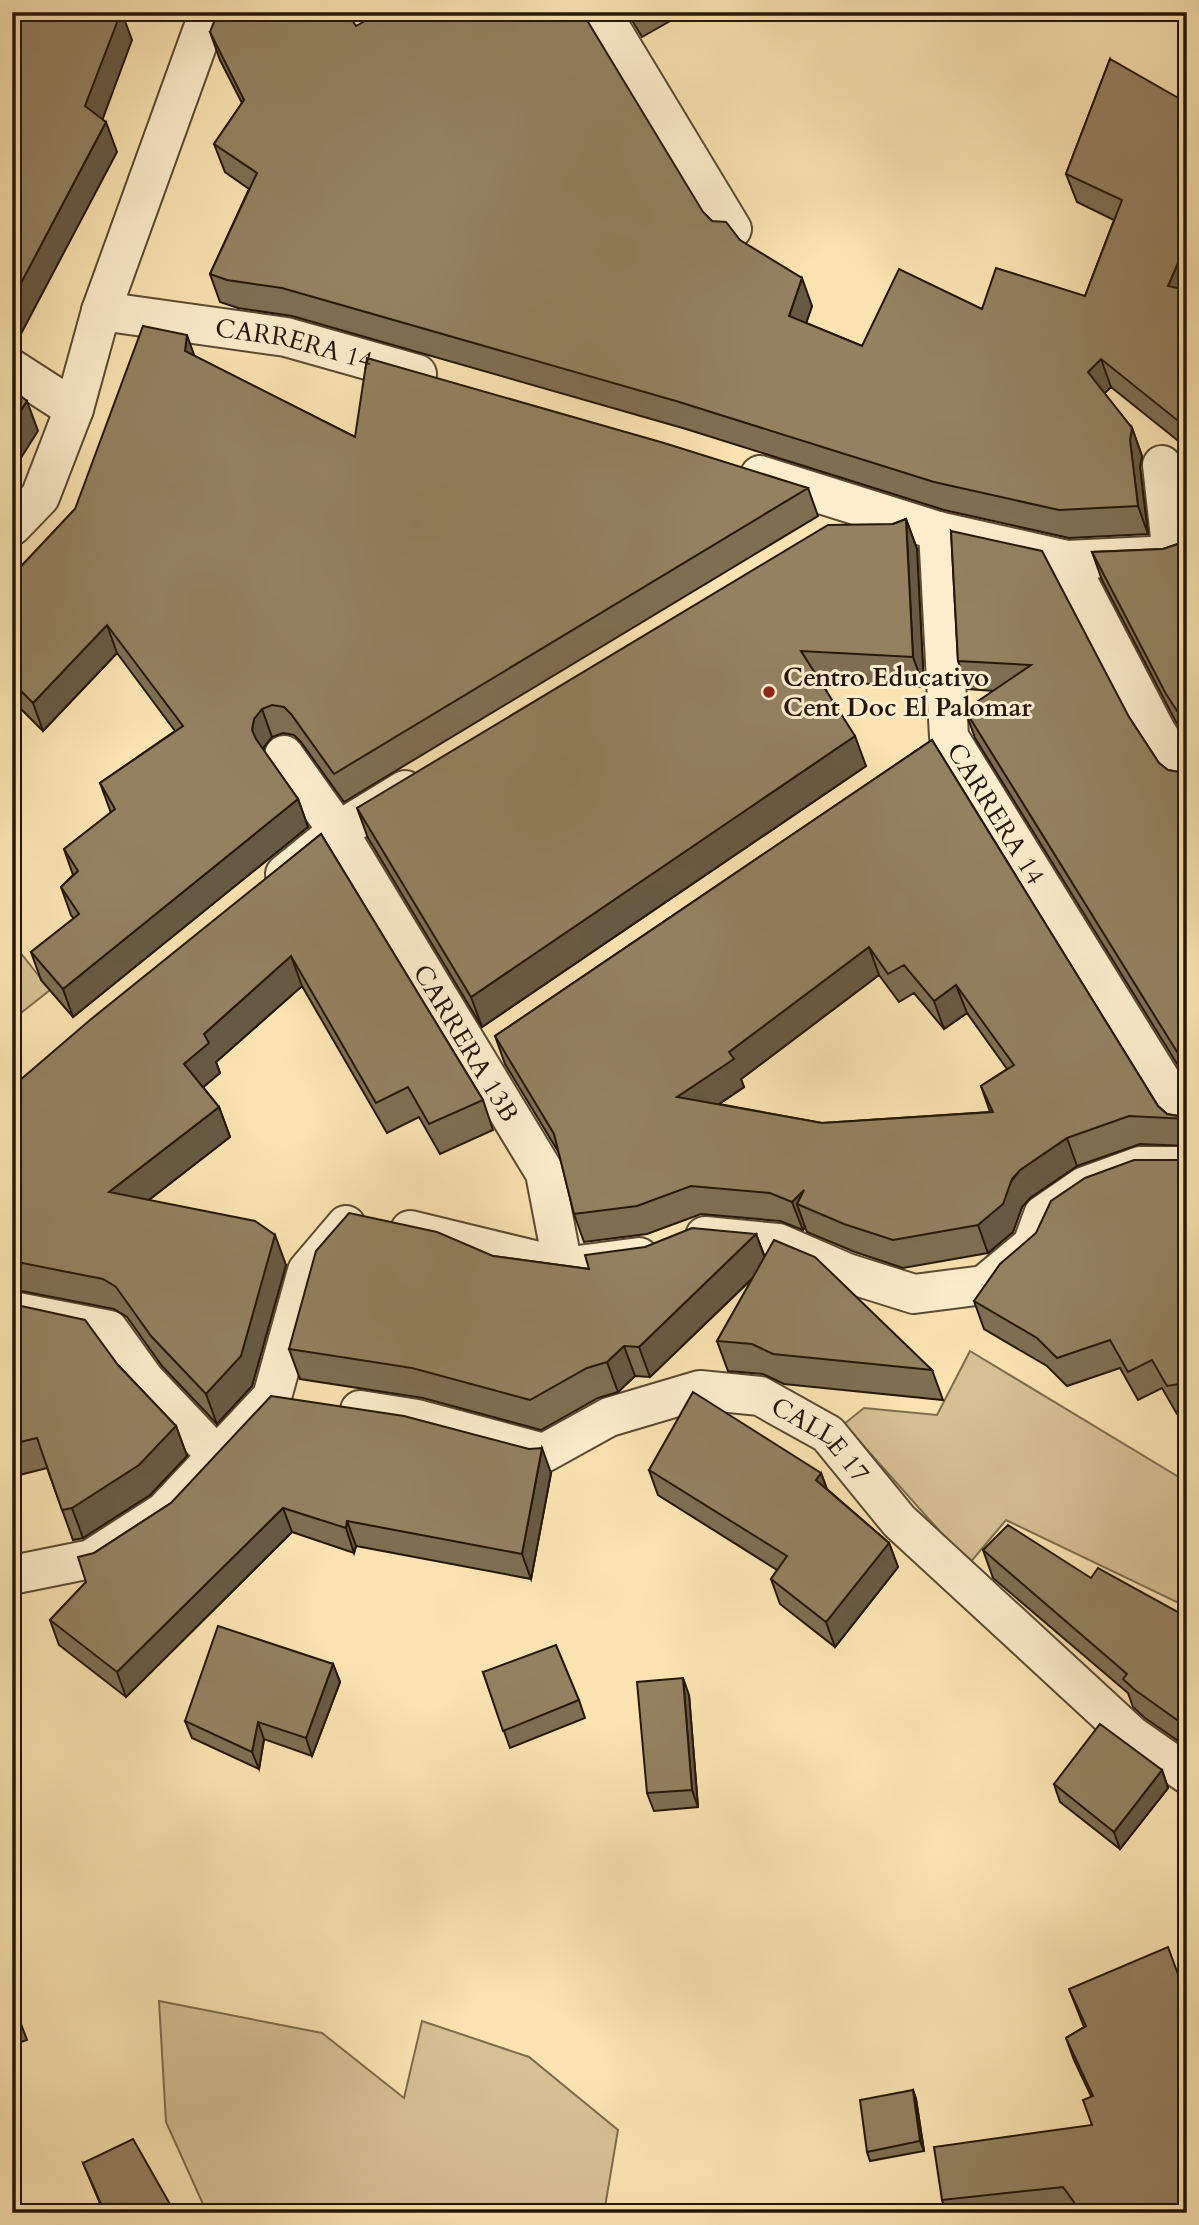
<svg xmlns="http://www.w3.org/2000/svg" width="1199" height="2225" font-family="Cardo,serif">
  <style>
    .green { fill: #d6c094; stroke: #7d6c4e; stroke-width: 2 }
    .lines { fill: none; stroke-linecap: round; stroke-linejoin: round }
    .minor-casing { stroke: #5a4a33; stroke-width: 42 }
    .minor { stroke: #fcedcc; stroke-width: 38 }
    .wall { fill: #7e6f53; stroke: #241709; stroke-width: 2; fill-rule: evenodd }
    .shaded-wall { fill: #675a43; stroke: #241709; stroke-width: 2 }
    .building { fill: #938160; stroke: #241709; stroke-width: 2; fill-rule: evenodd }
    .poi-dot { fill: #8f2418; stroke: #fcedcc; stroke-width: 2.5 }
    .labels { text-anchor: middle; stroke-width: 6; stroke-linejoin: round; paint-order: stroke }
    .street-label { font-size: 26px; fill: #241709; stroke: #fcedcc }
    .poi-label { font-size: 26px; font-weight: bold; fill: #241709; stroke: #fcedcc; text-anchor: start }
  </style>
  <rect width="100%" height="100%" fill="#fae3b1"/>
  <filter id="stains"><feTurbulence type="fractalNoise" baseFrequency=".00286" numOctaves="4"/><feColorMatrix values="0 0 0 0 .2 0 0 0 0 .09 0 0 0 0 .02 0 0 0 .5 -.17"/></filter>
  <radialGradient id="worn" r=".72"><stop offset=".6" stop-color="#630" stop-opacity="0"/><stop offset="1" stop-color="#630" stop-opacity=".3"/></radialGradient>
  <path class="green" d="M 12,942 L 50,990 L 12,1020 Z
    M 970,1351 L 1187,1482 L 1187,1607 L 1006,1520 L 969,1564 L 844,1424 L 864,1408 L 937,1415 Z
    M 159,2001 L 322,2033 L 404,2098 L 422,2021 L 529,2057 L 618,2130 L 604,2213 L 207,2213 L 166,2122 Z"/>
  <g class="lines">
    <defs>
      <g id="minor">
        <path d="M 601,12 L 732,229"/>
        <path id="s1" d="M 101,311 L 286,337 L 417,374"/>
        <path d="M 12,369 L 74,409"/>
        <path d="M 1162,465 L 1172,555"/>
        <path d="M 760,475 L 938,531 L 1067,560 L 1172,555 L 1187,551"/>
        <path d="M 12,526 L 40,497 L 74,409 L 101,311 L 209,12"/>
        <path id="s2" d="M 938,531 L 949,737 L 1187,1122"/>
        <path d="M 1067,560 L 1157,733 L 1187,778"/>
        <path id="s3" d="M 284,755 L 338,831 L 545,1173 L 563,1267"/>
        <path d="M 285,874 L 338,831 L 405,790"/>
        <path d="M 410,1230 L 563,1267 L 639,1257"/>
        <path d="M 705,1236 L 778,1243 L 847,1273 L 914,1294 L 984,1285 L 1032,1245 L 1043,1215 L 1085,1186 L 1140,1166 L 1187,1166"/>
        <path d="M 12,1311 L 109,1330 L 145,1380 L 215,1454"/>
        <path id="s4" d="M 360,1410 L 417,1419 L 544,1453 L 609,1417 L 700,1390 L 760,1396 L 828,1434 L 899,1521 L 1131,1735 L 1187,1774"/>
        <path d="M 12,1575 L 91,1559 L 164,1512 L 272,1397 L 307,1271 L 346,1225"/>
      </g>
    </defs>
    <use href="#minor" class="minor-casing"/>
    <use href="#minor" class="minor"/>
  </g>
  <path class="wall" d="M 627,12 L 686,12 L 642,37 Z
    M 356,26 L 703,212 L 712,221 L 740,240 L 812,306 L 806,323 L 862,346 L 982,309 L 1085,296 L 1114,220 L 1077,202 L 1066,174 L 1110,59 L 1187,303 L 1187,448 L 1111,387 L 1104,393 L 1132,428 L 1142,456 L 1140,467 L 1148,534 L 1069,538 L 944,510 L 686,429 L 292,316 L 238,308 L 220,302 L 210,274 L 249,189 L 225,172 L 214,144 L 242,103 L 220,60 L 210,32 Z
    M 194,356 L 355,437 L 808,488 L 818,516 L 344,802 L 301,742 L 294,735 L 283,733 L 272,737 L 264,747 L 263,750 L 298,799 L 308,827 L 73,1017 L 41,980 L 31,952 L 74,919 L 71,915 L 61,887 L 73,875 L 64,849 L 111,813 L 100,783 L 175,731 L 117,653 L 43,731 L 12,700 L 12,576 L 75,509 Z
    M 1187,497 L 1187,518 L 1181,502 Z
    M 906,519 L 917,549 L 924,687 L 821,681 L 866,766 L 482,1027 L 368,838 L 357,808 L 893,524 Z
    M 951,531 L 1129,717 L 1159,763 L 1168,770 L 1179,772 L 1187,769 L 1187,1080 L 975,738 L 965,710 L 994,691 L 968,689 L 958,661 Z
    M 1187,541 L 1187,738 L 1176,722 L 1102,580 L 1092,552 L 1163,549 Z
    M 932,740 L 1158,1106 L 1167,1114 L 1178,1116 L 1187,1113 L 1187,1146 L 1140,1144 L 1077,1166 L 1030,1198 L 1022,1207 L 1013,1232 L 988,1253 L 903,1268 L 855,1252 L 807,1232 L 805,1227 L 803,1230 L 780,1221 L 701,1214 L 647,1234 L 584,1242 L 574,1214 L 559,1153 L 505,1064 L 495,1036 ZM 879,975 L 899,1002 L 914,993 L 944,1029 L 967,1013 L 1007,1069 L 981,1086 L 990,1112 L 822,1123 L 719,1104 L 744,1087 L 741,1079 Z
    M 321,834 L 483,1100 L 493,1130 L 440,1154 L 419,1117 L 387,1133 L 302,986 L 216,1062 L 220,1073 L 203,1087 L 219,1107 L 230,1137 L 149,1200 L 286,1265 L 252,1386 L 217,1424 L 162,1366 L 127,1317 L 114,1309 L 16,1290 L 12,1290 L 12,1087 Z
    M 1187,1157 L 1187,1413 L 1177,1414 L 1162,1388 L 1138,1400 L 1120,1368 L 1067,1386 L 1047,1366 L 984,1329 L 974,1301 L 1177,1160 Z
    M 756,1234 L 765,1257 L 932,1370 L 943,1400 L 784,1384 L 763,1374 L 728,1371 L 717,1341 L 753,1278 L 650,1377 L 635,1376 L 618,1392 L 598,1398 L 541,1430 L 423,1398 L 300,1379 L 289,1349 L 493,1256 L 589,1269 Z
    M 12,1304 L 118,1365 L 176,1426 L 187,1456 L 150,1495 L 83,1538 L 73,1540 L 47,1468 L 12,1477 Z
    M 649,1470 L 821,1473 L 827,1489 L 889,1543 L 898,1567 L 835,1647 L 780,1604 L 771,1579 L 777,1570 L 658,1495 Z
    M 551,1473 L 531,1579 L 356,1546 L 354,1553 L 292,1532 L 126,1697 L 59,1645 L 50,1620 L 86,1582 L 94,1553 L 171,1503 Z
    M 983,1550 L 1091,1578 L 1187,1617 L 1187,1747 L 1145,1718 L 1133,1707 L 1128,1693 L 993,1578 Z
    M 333,1664 L 340,1682 L 312,1756 L 264,1739 L 259,1769 L 192,1738 L 185,1721 Z
    M 483,1672 L 579,1700 L 585,1718 L 510,1748 Z
    M 689,1695 L 698,1807 L 654,1811 L 647,1793 Z
    M 1162,1770 L 1168,1788 L 1120,1849 L 1060,1802 L 1054,1784 Z
    M 1069,1989 L 1187,2213 L 1074,2213 L 1071,2210 L 1041,2213 L 946,2213 L 942,2200 L 1092,2125 L 1091,2096 L 1074,2060 L 1066,2038 L 1084,2027 Z
    M 12,2000 L 27,2040 L 12,2045 Z
    M 12,2059 L 21,2082 L 12,2086 Z
    M 913,2090 L 916,2099 L 924,2151 L 870,2161 L 867,2152 Z
    M 83,2163 L 175,2213 L 104,2213 Z"/>
  <path class="shaded-wall" d="M 113,12 L 129,12 L 125,21 L 132,40 L 96,137 L 85,106 Z
    M 106,122 L 117,152 L 14,347 L 12,342 L 12,300 Z
    M 1187,242 L 1187,294 L 1185,298 L 1187,303 L 1187,336 L 1168,286 Z
    M 802,278 L 812,306 L 799,344 L 789,316 Z
    M 187,335 L 197,363 L 185,351 Z
    M 1101,359 L 1111,387 L 1098,400 L 1088,372 Z
    M 27,401 L 38,431 L 12,472 L 12,424 Z
    M 1132,428 L 1142,456 L 1140,467 L 1148,534 L 1138,506 L 1130,440 Z
    M 906,519 L 917,549 L 924,687 L 913,657 Z
    M 107,625 L 117,653 L 43,731 L 33,703 Z
    M 262,709 L 272,737 L 264,747 L 262,758 L 252,730 L 254,719 Z
    M 855,736 L 866,766 L 482,1027 L 471,997 Z
    M 298,799 L 308,827 L 73,1017 L 63,989 Z
    M 869,947 L 879,975 L 741,1079 L 744,1087 L 688,1125 L 677,1097 L 729,1052 Z
    M 291,956 L 302,986 L 216,1062 L 220,1073 L 195,1094 L 184,1064 L 204,1034 Z
    M 956,985 L 967,1013 L 944,1029 L 934,1001 Z
    M 219,1107 L 230,1137 L 120,1222 L 109,1192 Z
    M 1067,1138 L 1077,1166 L 1030,1198 L 1022,1207 L 1013,1232 L 988,1253 L 978,1225 L 1020,1170 Z
    M 804,1190 L 797,1204 L 805,1227 L 803,1230 L 792,1202 Z
    M 756,1234 L 767,1264 L 650,1377 L 639,1347 Z
    M 275,1235 L 286,1265 L 252,1386 L 217,1424 L 206,1394 Z
    M 624,1346 L 635,1376 L 618,1392 L 607,1362 Z
    M 176,1426 L 187,1456 L 150,1495 L 83,1538 L 72,1508 Z
    M 542,1448 L 551,1473 L 531,1579 L 522,1554 Z
    M 821,1473 L 830,1498 L 816,1480 Z
    M 283,1508 L 292,1532 L 126,1697 L 117,1672 Z
    M 347,1521 L 356,1546 L 354,1553 L 346,1528 Z
    M 889,1543 L 898,1567 L 835,1647 L 826,1622 Z
    M 333,1664 L 340,1682 L 312,1756 L 306,1738 Z
    M 683,1678 L 689,1695 L 698,1807 L 692,1790 Z
    M 258,1722 L 264,1739 L 259,1769 L 252,1752 Z
    M 1162,1770 L 1168,1788 L 1120,1849 L 1114,1832 Z
    M 913,2090 L 916,2099 L 924,2151 L 920,2141 Z"/>
  <path class="building" d="M 12,12 L 121,12 L 85,106 L 106,122 L 12,300 Z
    M 218,12 L 347,12 L 356,26 L 381,12 L 582,12 L 703,212 L 712,221 L 726,222 L 740,240 L 802,278 L 789,316 L 862,346 L 899,269 L 982,309 L 996,268 L 1085,296 L 1122,200 L 1066,174 L 1110,59 L 1187,103 L 1187,242 L 1168,286 L 1182,289 L 1178,312 L 1187,314 L 1187,428 L 1101,359 L 1088,372 L 1132,428 L 1130,440 L 1138,506 L 1059,510 L 934,482 L 676,401 L 282,288 L 227,280 L 210,274 L 257,173 L 214,144 L 244,100 L 210,32 Z
    M 143,326 L 187,335 L 185,351 L 355,437 L 367,358 L 664,443 L 808,488 L 334,774 L 291,714 L 284,707 L 272,705 L 262,709 L 254,719 L 252,730 L 256,739 L 298,799 L 63,989 L 31,952 L 79,914 L 61,887 L 78,871 L 64,849 L 115,809 L 100,783 L 183,726 L 107,625 L 33,703 L 12,682 L 12,576 L 75,509 Z
    M 12,389 L 27,401 L 12,424 Z
    M 1179,487 L 1187,497 L 1187,505 L 1181,502 Z
    M 906,519 L 913,657 L 801,651 L 855,736 L 471,997 L 357,808 L 828,525 L 893,524 Z
    M 951,531 L 1042,551 L 1129,717 L 1159,763 L 1168,770 L 1179,772 L 1187,769 L 1187,1068 L 965,710 L 1031,665 L 958,661 Z
    M 1187,541 L 1187,726 L 1166,694 L 1092,552 L 1163,549 Z
    M 932,740 L 1158,1106 L 1167,1114 L 1178,1116 L 1187,1113 L 1187,1119 L 1129,1116 L 1067,1138 L 1020,1170 L 1012,1179 L 1003,1204 L 978,1225 L 893,1240 L 844,1224 L 797,1204 L 804,1190 L 792,1202 L 770,1193 L 691,1186 L 637,1206 L 574,1214 L 554,1134 L 495,1036 ZM 869,947 L 888,974 L 904,965 L 934,1001 L 956,985 L 1014,1065 L 981,1086 L 993,1112 L 822,1123 L 677,1097 L 734,1059 L 729,1052 Z
    M 321,834 L 483,1100 L 429,1124 L 408,1087 L 376,1103 L 291,956 L 204,1034 L 209,1043 L 184,1064 L 219,1107 L 109,1192 L 255,1221 L 275,1235 L 241,1356 L 206,1394 L 151,1336 L 116,1287 L 103,1279 L 12,1261 L 12,1087 L 90,1020 Z
    M 1187,1157 L 1187,1383 L 1167,1386 L 1152,1360 L 1128,1372 L 1110,1340 L 1057,1358 L 1037,1338 L 974,1301 L 1000,1264 L 1036,1233 L 1051,1201 L 1085,1178 L 1134,1160 L 1177,1160 Z
    M 349,1213 L 437,1232 L 493,1256 L 589,1269 L 585,1255 L 645,1247 L 692,1228 L 756,1234 L 639,1347 L 624,1346 L 607,1362 L 587,1368 L 530,1400 L 412,1368 L 289,1349 L 316,1251 Z
    M 774,1240 L 815,1257 L 932,1370 L 773,1354 L 752,1344 L 717,1341 Z
    M 12,1304 L 85,1320 L 118,1365 L 176,1426 L 139,1465 L 72,1508 L 62,1510 L 37,1438 L 12,1444 Z
    M 693,1392 L 821,1473 L 816,1480 L 889,1543 L 826,1622 L 771,1579 L 787,1556 L 649,1470 Z
    M 271,1396 L 404,1416 L 529,1449 L 542,1448 L 522,1554 L 347,1521 L 346,1528 L 283,1508 L 117,1672 L 50,1620 L 86,1582 L 78,1557 L 94,1553 L 171,1503 Z
    M 1008,1525 L 1091,1578 L 1098,1568 L 1187,1617 L 1187,1727 L 1135,1690 L 1123,1679 L 1127,1674 L 983,1550 Z
    M 218,1626 L 333,1664 L 306,1738 L 258,1722 L 252,1752 L 185,1721 Z
    M 556,1645 L 579,1700 L 503,1731 L 483,1672 Z
    M 683,1678 L 692,1790 L 647,1793 L 637,1682 Z
    M 1100,1724 L 1162,1770 L 1114,1832 L 1054,1784 Z
    M 1168,1947 L 1187,1999 L 1187,2213 L 1082,2213 L 1063,2187 L 942,2200 L 934,2147 L 1092,2125 L 1083,2100 L 1093,2096 L 1066,2038 L 1086,2026 L 1069,1989 Z
    M 12,2000 L 16,2010 L 12,2011 Z
    M 913,2090 L 920,2141 L 867,2152 L 860,2100 Z
    M 133,2139 L 175,2213 L 105,2213 L 83,2163 Z"/>
  <circle class="poi-dot" cx="769" cy="692" r="7"/>
  <g class="labels">
    <g class="street-label">
      <text dy="9" stroke="none"><textPath href="#s1" startOffset="196">CARRERA 14</textPath></text>
      <text dy="9" stroke="none"><textPath href="#s2" startOffset="296">CARRERA 14</textPath></text>
      <text dy="9" stroke="none"><textPath href="#s3" startOffset="341">CARRERA 13B</textPath></text>
      <text dy="9" stroke="none"><textPath href="#s4" startOffset="494">CALLE 17</textPath></text>
    </g>
    <g class="poi-label">
      <text x="783" y="686">Centro Educativo<tspan x="783" dy="30">Cent Doc El Palomar</tspan></text>
    </g>
  </g>
  <rect width="1199" height="2225" fill="none" stroke="#fae3b1" stroke-width="42"/>
  <rect x="14" y="14" width="1171" height="2197" fill="none" stroke="#241709" stroke-width="3.5"/>
  <rect x="21" y="21" width="1157" height="2183" fill="none" stroke="#241709" stroke-width="2"/>
  <rect width="100%" height="100%" filter="url(#stains)"/>
  <rect width="100%" height="100%" fill="url(#worn)"/>
</svg>
